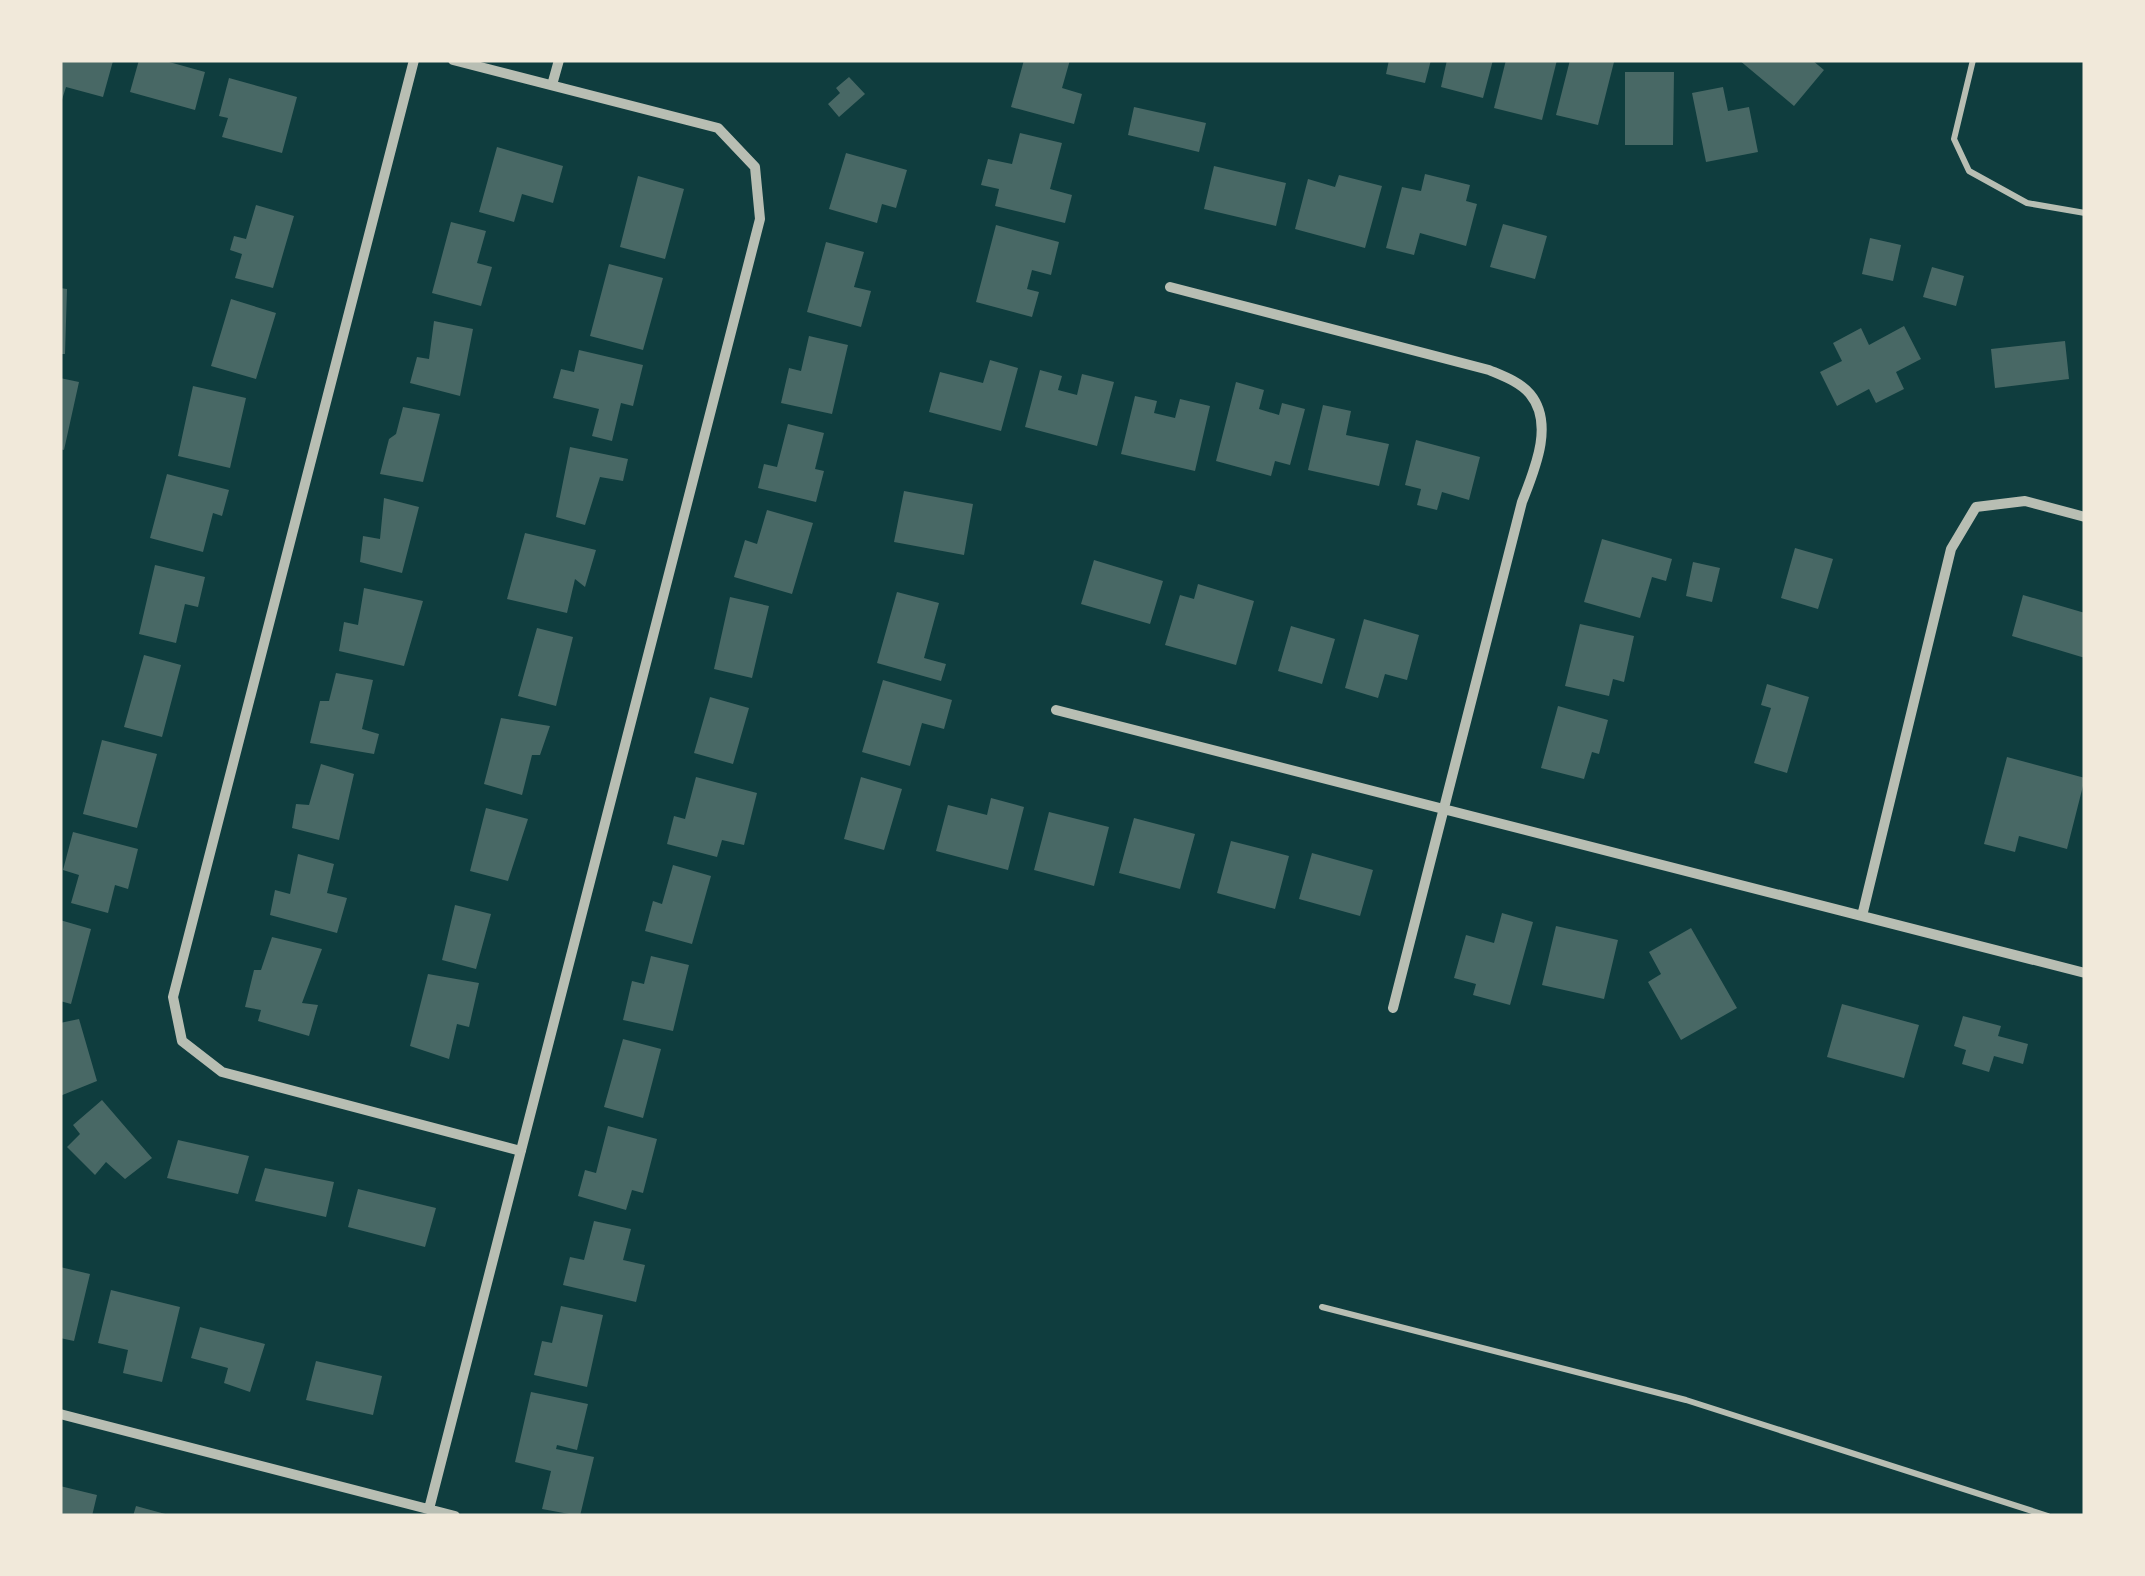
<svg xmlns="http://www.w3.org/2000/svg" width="2145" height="1576" font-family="Merriweather,serif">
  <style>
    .building { fill: #486865 }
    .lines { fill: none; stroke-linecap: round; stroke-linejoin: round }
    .service { stroke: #b8beb3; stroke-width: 6 }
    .minor { stroke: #b8beb3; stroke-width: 10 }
  </style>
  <rect width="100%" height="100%" fill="#0f3d3e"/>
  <path class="building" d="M 60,60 L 113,61 L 103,97 L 66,87 L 60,106 Z
    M 139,60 L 162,60 L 205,72 L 195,110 L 130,92 Z
    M 1024,60 L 1070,60 L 1062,88 L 1082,94 L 1074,124 L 1011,107 Z
    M 1389,60 L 1431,60 L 1425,83 L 1386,74 Z
    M 1447,60 L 1493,60 L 1483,98 L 1441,87 Z
    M 1506,60 L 1557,60 L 1542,120 L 1494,108 Z
    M 1570,60 L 1614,62 L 1598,125 L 1556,115 Z
    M 1739,60 L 1812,60 L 1824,70 L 1794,106 Z
    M 1625,72 L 1674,72 L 1673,145 L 1625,145 Z
    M 849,77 L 865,94 L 839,117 L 828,104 L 840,93 L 836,88 Z
    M 229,78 L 297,97 L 282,153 L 222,137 L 228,118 L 219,116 Z
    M 1723,87 L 1728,111 L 1749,107 L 1758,152 L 1706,162 L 1692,93 Z
    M 1134,107 L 1206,123 L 1199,152 L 1128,135 Z
    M 1020,133 L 1062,143 L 1050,189 L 1072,195 L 1065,223 L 995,206 L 999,189 L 981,185 L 988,159 L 1012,164 Z
    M 497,147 L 563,166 L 553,203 L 522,194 L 514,222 L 479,212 Z
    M 846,153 L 907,170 L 896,208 L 882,204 L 877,223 L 829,209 Z
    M 1214,166 L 1286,183 L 1276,226 L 1204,209 Z
    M 1425,174 L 1470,185 L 1466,201 L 1477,204 L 1466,246 L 1420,233 L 1414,255 L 1386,248 L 1402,187 L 1421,191 Z
    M 1339,175 L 1382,186 L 1365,248 L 1295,229 L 1308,179 L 1335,187 Z
    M 638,176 L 684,189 L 665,259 L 620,247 Z
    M 256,205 L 294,216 L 273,288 L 235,278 L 242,254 L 230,250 L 234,236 L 246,239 Z
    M 451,222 L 486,231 L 477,263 L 492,267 L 481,306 L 432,293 Z
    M 1503,224 L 1547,236 L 1535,279 L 1490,267 Z
    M 996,225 L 1059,242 L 1051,275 L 1032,270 L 1027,289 L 1039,292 L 1032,317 L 976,302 Z
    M 1870,238 L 1901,245 L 1893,281 L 1862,274 Z
    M 826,242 L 864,252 L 854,287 L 871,291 L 861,327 L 807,312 Z
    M 609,264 L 663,278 L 643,350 L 590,336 Z
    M 1932,267 L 1964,276 L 1956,306 L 1923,297 Z
    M 60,288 L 67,289 L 65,354 L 60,354 Z
    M 231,299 L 276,313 L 256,379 L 211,366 Z
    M 434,321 L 473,329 L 460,396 L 410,383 L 417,357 L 429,359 Z
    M 1904,326 L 1921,359 L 1896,372 L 1904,389 L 1876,403 L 1869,389 L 1837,406 L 1820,372 L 1842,361 L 1833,343 L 1861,328 L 1869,345 Z
    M 809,336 L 848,345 L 832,414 L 781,403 L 789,368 L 801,371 Z
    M 2065,341 L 2069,379 L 1995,388 L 1991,349 Z
    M 579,350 L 643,365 L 633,406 L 621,403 L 612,441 L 592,436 L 599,409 L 553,398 L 561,369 L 574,372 Z
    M 990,360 L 1018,368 L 1001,431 L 929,412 L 940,372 L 983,383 Z
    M 1040,370 L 1062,376 L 1058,390 L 1077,395 L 1082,374 L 1114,382 L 1097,446 L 1025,427 Z
    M 60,378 L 79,382 L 64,450 L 60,449 Z
    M 1236,382 L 1264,390 L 1259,409 L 1279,415 L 1282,403 L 1305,409 L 1290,465 L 1275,461 L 1271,476 L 1216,461 Z
    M 193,386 L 246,398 L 230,468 L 178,456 Z
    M 1135,396 L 1157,401 L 1154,413 L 1175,418 L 1180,399 L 1210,406 L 1195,471 L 1121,454 Z
    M 1323,405 L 1351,411 L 1346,435 L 1389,444 L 1379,486 L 1308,470 Z
    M 403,407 L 440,414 L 423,482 L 380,474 L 389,439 L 396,434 Z
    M 788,424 L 824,433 L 815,469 L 824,471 L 816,502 L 758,488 L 764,464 L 777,467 Z
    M 1416,440 L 1480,457 L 1469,500 L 1442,492 L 1437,510 L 1417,505 L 1421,489 L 1405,485 Z
    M 570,447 L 628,459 L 623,481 L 600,477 L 585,525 L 556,517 Z
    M 167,474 L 229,490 L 222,516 L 213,513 L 203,552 L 150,538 Z
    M 904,491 L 973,504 L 964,555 L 894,542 Z
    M 384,498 L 419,507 L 402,573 L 360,562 L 363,536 L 380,539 Z
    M 767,510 L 813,523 L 792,594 L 734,577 L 745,540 L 757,544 Z
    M 525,533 L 596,550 L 585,587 L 575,579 L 567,613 L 507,599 Z
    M 1602,539 L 1672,559 L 1666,581 L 1652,577 L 1640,618 L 1584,602 Z
    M 1795,548 L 1833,559 L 1818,609 L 1781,598 Z
    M 1094,560 L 1163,581 L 1150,624 L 1081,604 Z
    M 1693,562 L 1720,568 L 1712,602 L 1686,596 Z
    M 155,565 L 205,577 L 198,607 L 185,604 L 176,643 L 139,634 Z
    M 1198,584 L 1254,601 L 1236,665 L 1165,645 L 1180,595 L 1194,599 Z
    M 364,588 L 423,601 L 404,666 L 339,651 L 344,622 L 358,625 Z
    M 897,592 L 939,603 L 924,658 L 946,664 L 941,681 L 877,663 Z
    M 2023,595 L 2085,613 L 2085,658 L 2012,636 Z
    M 730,597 L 769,606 L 752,678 L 714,669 Z
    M 1364,619 L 1419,635 L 1407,680 L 1385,674 L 1378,698 L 1345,688 Z
    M 1580,624 L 1634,636 L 1624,682 L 1613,679 L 1609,696 L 1565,686 Z
    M 1291,626 L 1335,639 L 1322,684 L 1278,671 Z
    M 537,628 L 573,637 L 556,706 L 518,696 Z
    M 144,655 L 181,665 L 162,737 L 124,727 Z
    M 336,673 L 373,680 L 362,729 L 379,734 L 374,754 L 310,743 L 320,701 L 329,701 Z
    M 883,680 L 952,700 L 944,729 L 922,723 L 910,766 L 862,752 Z
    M 1767,684 L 1809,697 L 1787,773 L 1754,763 L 1771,708 L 1761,705 Z
    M 710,697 L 749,708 L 733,764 L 694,753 Z
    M 1558,706 L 1608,720 L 1599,754 L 1592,752 L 1584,779 L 1541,768 Z
    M 501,718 L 550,726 L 540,755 L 532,755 L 522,795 L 484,784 Z
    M 102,740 L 157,754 L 137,828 L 83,814 Z
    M 2007,757 L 2085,778 L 2067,849 L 2019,836 L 2015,852 L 1984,844 Z
    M 321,764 L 354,774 L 339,840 L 292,828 L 296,804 L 309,805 Z
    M 696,777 L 757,793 L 744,845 L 722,840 L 717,857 L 667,844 L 674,816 L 685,819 Z
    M 861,777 L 902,789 L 884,850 L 844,839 Z
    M 991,798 L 1024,807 L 1008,870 L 936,851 L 948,805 L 987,815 Z
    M 486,808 L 528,819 L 508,881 L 470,871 Z
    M 1049,812 L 1109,827 L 1094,886 L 1034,870 Z
    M 1134,818 L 1195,834 L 1180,889 L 1119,873 Z
    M 73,832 L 138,849 L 128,889 L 115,885 L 108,913 L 71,903 L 79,875 L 63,870 Z
    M 1231,841 L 1289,856 L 1275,909 L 1217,893 Z
    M 1312,853 L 1373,870 L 1360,916 L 1299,899 Z
    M 298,854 L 334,864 L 327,893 L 347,898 L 337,933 L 270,915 L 275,890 L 290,894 Z
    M 673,865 L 711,876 L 692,944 L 645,931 L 653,901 L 662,904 Z
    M 455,905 L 491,914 L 476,969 L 442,960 Z
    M 1502,913 L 1533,922 L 1510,1005 L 1473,995 L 1476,984 L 1454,978 L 1466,935 L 1494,943 Z
    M 60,920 L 91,929 L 71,1004 L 60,1001 Z
    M 1556,926 L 1618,940 L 1604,999 L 1542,985 Z
    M 1691,928 L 1737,1008 L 1681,1040 L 1648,982 L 1661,974 L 1649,952 Z
    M 272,937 L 322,949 L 302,1003 L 318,1005 L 309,1036 L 258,1021 L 261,1010 L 245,1007 L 254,970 L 261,970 Z
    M 651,956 L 689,965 L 673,1031 L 623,1020 L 632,981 L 644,984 Z
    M 428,974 L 479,983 L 469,1027 L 457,1024 L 449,1059 L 410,1046 Z
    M 1842,1004 L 1919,1025 L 1904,1078 L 1827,1057 Z
    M 1963,1016 L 2001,1026 L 1998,1036 L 2028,1044 L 2023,1064 L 1994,1056 L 1989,1072 L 1962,1064 L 1966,1050 L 1954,1046 Z
    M 79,1019 L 97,1081 L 60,1096 L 60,1023 Z
    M 623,1039 L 661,1049 L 643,1118 L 604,1107 Z
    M 102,1100 L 152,1158 L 125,1179 L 106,1162 L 95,1175 L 67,1147 L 80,1134 L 73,1125 Z
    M 608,1126 L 657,1139 L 643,1193 L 632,1190 L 626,1210 L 578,1196 L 585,1170 L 596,1173 Z
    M 178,1140 L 249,1156 L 238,1194 L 167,1178 Z
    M 265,1168 L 334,1182 L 326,1217 L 255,1201 Z
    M 358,1189 L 436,1208 L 425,1247 L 348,1227 Z
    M 594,1221 L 631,1229 L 623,1260 L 645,1265 L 636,1302 L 563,1285 L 570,1257 L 584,1260 Z
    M 60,1267 L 90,1274 L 74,1341 L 60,1338 Z
    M 111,1290 L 180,1307 L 162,1382 L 123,1373 L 128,1350 L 98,1343 Z
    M 561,1306 L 603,1315 L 587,1387 L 534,1375 L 542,1341 L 552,1343 Z
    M 200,1327 L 265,1344 L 250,1392 L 224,1383 L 228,1368 L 191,1358 Z
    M 316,1361 L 382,1376 L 373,1415 L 306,1400 Z
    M 531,1392 L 588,1404 L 577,1450 L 557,1445 L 556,1449 L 594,1457 L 580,1516 L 542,1509 L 551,1471 L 515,1462 Z
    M 60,1486 L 97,1495 L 92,1516 L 60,1516 Z
    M 136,1506 L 169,1515 L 169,1516 L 133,1516 Z"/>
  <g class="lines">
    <path class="service" d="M 1973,60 L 1954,139 L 1969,171 L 2027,203 L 2085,213
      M 1322,1307 L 1686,1400 L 2048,1516"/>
    <path class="minor" d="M 414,60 L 173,997 L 182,1041 L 222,1072 L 521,1151
      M 552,85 L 559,60
      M 1170,287 L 1489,370 C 1503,376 1520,382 1530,394 C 1555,424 1534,471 1522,502 L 1393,1008
      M 1056,710 L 2085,973
      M 1862,916 L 1951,549 L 1976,507 L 2025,501 L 2085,517
      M 60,1414 L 455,1516
      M 429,1509 L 760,219 L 755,167 L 718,128 L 453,60"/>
  </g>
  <rect width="2145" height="1576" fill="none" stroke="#f1e9da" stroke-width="125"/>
</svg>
